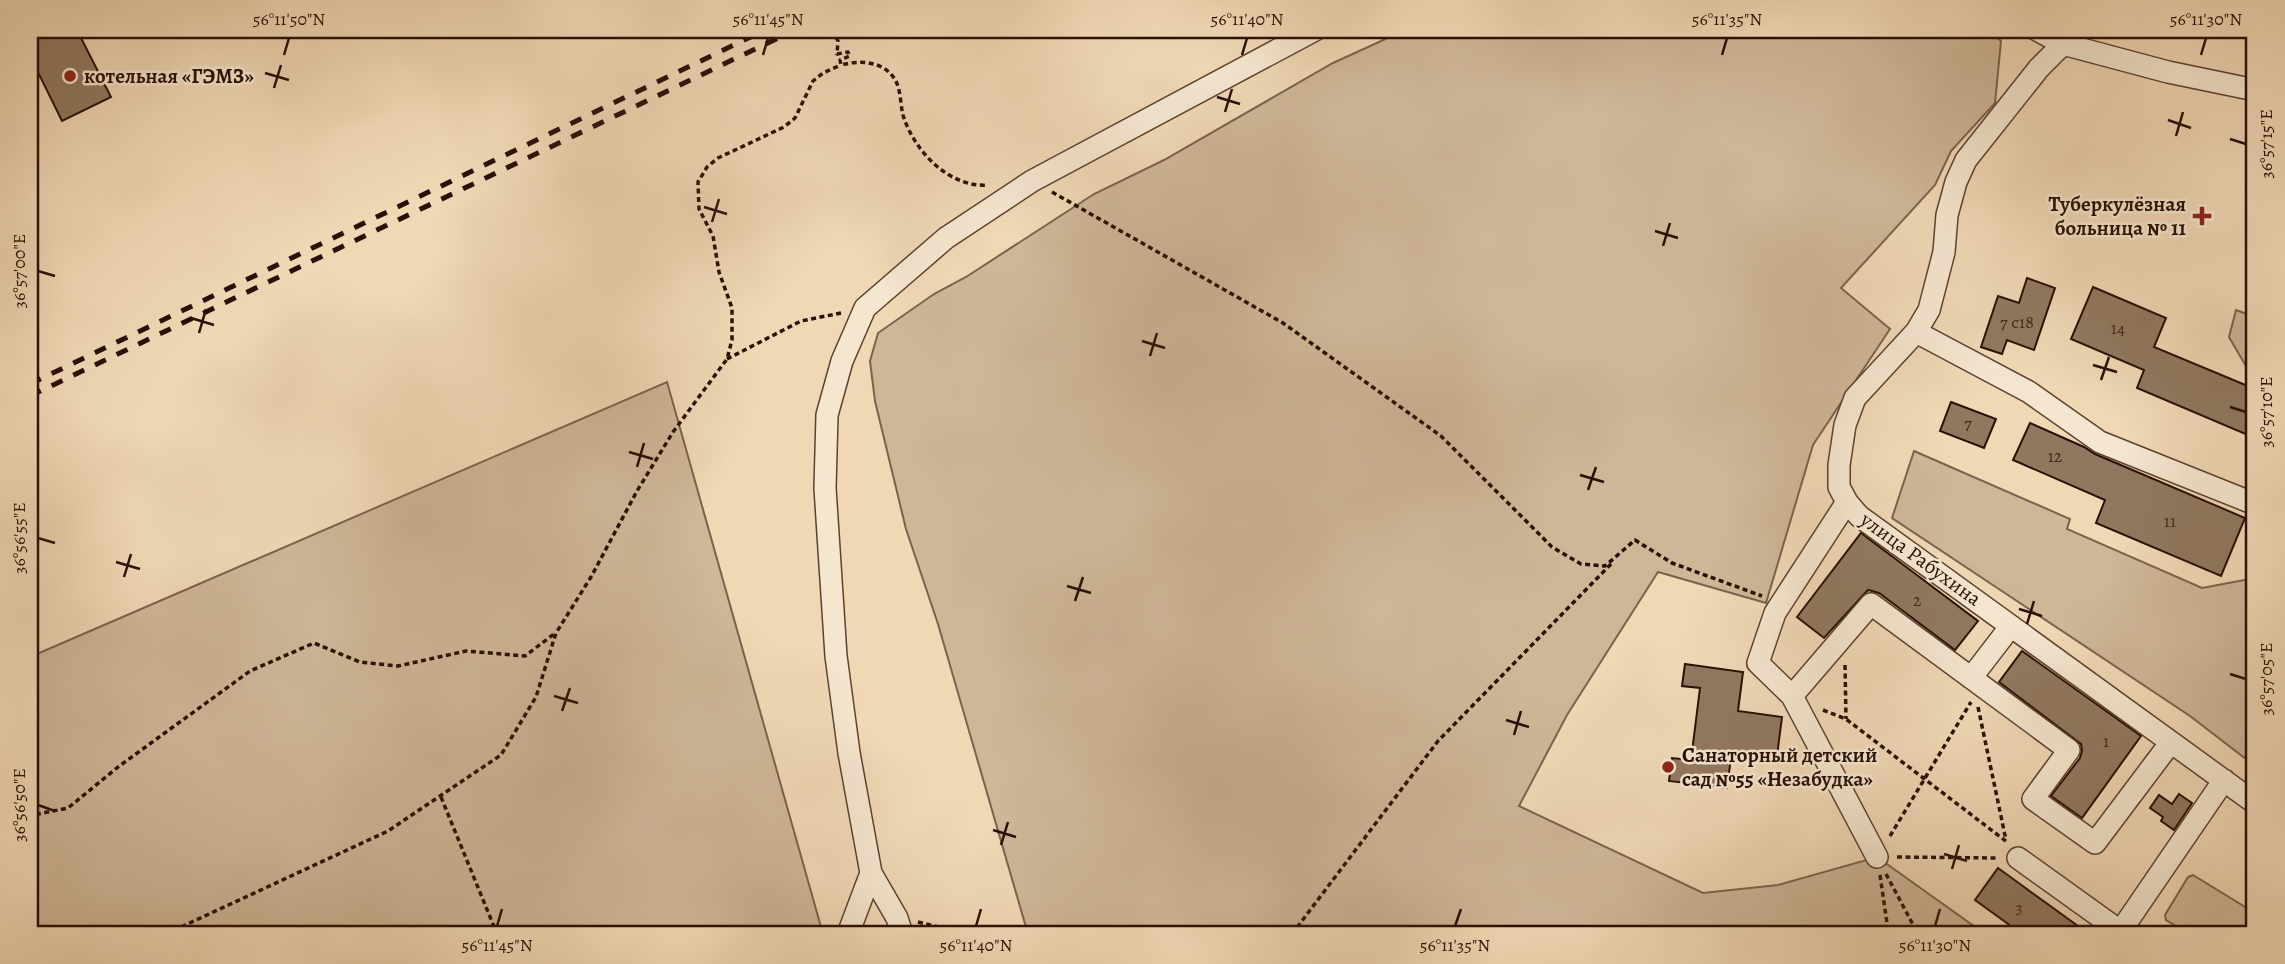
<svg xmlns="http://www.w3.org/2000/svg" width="2285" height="964" font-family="Alegreya,serif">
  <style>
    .green { fill: #ceb697; stroke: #7c624e; stroke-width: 2 }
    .building { fill: #907860; stroke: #290f04; stroke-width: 2 }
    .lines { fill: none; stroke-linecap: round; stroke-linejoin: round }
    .minor-casing { stroke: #5b4130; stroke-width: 24 }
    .path { stroke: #290f04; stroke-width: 3.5; stroke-dasharray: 5 3.5; stroke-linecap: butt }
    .minor { stroke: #f5e6cf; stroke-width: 21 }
    .rail { stroke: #290f04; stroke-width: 5; stroke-dasharray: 12 12; stroke-linecap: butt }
    .ticks { fill: none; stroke: #290f04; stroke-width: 2.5 }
    .poi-dot { fill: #8f2418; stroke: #f5e6cf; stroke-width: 2.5 }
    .labels { text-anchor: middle; stroke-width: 5; stroke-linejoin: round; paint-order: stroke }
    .number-label { font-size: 18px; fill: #43291b }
    .poi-label { font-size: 21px; font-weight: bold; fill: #290f04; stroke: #f5e6cf; text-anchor: start }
    .street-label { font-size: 21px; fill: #290f04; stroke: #f5e6cf }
    .neatline { fill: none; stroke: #290f04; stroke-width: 2.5 }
    .ticks-label { font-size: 18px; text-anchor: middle; fill: #290f04 }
  </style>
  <rect width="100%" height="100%" fill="#f0d8b5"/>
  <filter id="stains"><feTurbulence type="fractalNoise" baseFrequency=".00286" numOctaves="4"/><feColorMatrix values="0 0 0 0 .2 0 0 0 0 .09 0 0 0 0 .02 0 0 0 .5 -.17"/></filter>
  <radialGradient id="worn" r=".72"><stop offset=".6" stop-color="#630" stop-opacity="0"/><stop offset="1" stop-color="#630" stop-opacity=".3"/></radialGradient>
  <path class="green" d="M 1405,30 L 1988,30 L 2001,41 L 1995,103 L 1951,151 L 1935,185 L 1841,288 L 1890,329 L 1813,445 L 1766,603 L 1658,572 L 1567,715 L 1519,806 L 1703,893 L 1778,885 L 1877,857 L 1985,934 L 1028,934 L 938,624 L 906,529 L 875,401 L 870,361 L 878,333 L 934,294 L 966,277 L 1094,194 L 1164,160 L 1333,63 Z
    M 2236,310 L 2255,317 L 2255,376 L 2250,373 L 2229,337 Z
    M 667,382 L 823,934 L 30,934 L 30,657 Z
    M 1914,451 L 2070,519 L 2067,529 L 2202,588 L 2255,578 L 2255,766 L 2190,716 L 1892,518 Z
    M 2193,875 L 2255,913 L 2255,934 L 2189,934 L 2166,920 L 2165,915 L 2188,877 Z"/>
  <path class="building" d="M 30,30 L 77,30 L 111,97 L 62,121 L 30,56 Z
    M 2027,278 L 2055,288 L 2034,350 L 2007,340 L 2002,354 L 1981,347 L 1998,296 L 2019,303 Z
    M 2093,287 L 2166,318 L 2154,347 L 2255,389 L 2255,438 L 2137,388 L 2144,370 L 2071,339 Z
    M 1951,402 L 1996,419 L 1984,448 L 1940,431 Z
    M 2030,423 L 2084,447 L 2095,454 L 2245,518 L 2221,576 L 2096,523 L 2105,500 L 2013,460 Z
    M 1861,533 L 1978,621 L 1955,650 L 1879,593 L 1868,590 L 1824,638 L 1797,617 Z
    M 2022,651 L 2141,736 L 2082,818 L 2051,796 L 2080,758 L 2082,751 L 2081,744 L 1999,682 Z
    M 1685,664 L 1743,672 L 1738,711 L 1782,717 L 1777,756 L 1732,750 L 1727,788 L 1669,781 L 1672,758 L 1691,760 L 1700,688 L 1682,686 Z
    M 2179,794 L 2192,803 L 2174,830 L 2161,821 L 2163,817 L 2150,808 L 2159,795 L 2172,804 Z
    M 1998,868 L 2020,884 L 2089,934 L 2022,934 L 1975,900 Z"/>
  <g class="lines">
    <defs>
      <path id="minor" d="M 2037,30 L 2063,44 L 2168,72 L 2255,90
        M 2063,44 L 2039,68 L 1966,160 L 1956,182 L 1947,215 L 1944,252 L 1929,310 L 1916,332 L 1855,398 L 1845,425 L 1839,465 L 1839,487 L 1847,502 L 1859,516 L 2255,803
        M 1916,332 L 2029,392 L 2100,442 L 2255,504
        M 1847,502 L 1775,613 L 1758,663 L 1792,696 L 1871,604 L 2069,750 L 2033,799 L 2095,843 L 2171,742
        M 1971,678 L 2011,626
        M 1792,696 L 1877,857
        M 2018,858 L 2124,934
        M 871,873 L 897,918 L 902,934
        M 2120,932 L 2224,780
        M 848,934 L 871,873 L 849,753 L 836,656 L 825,488 L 827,415 L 842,361 L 865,308 L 946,238 L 1032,181 L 1315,30"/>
    </defs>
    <use href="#minor" class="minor-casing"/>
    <path class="path" d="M 832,30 L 838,41 L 837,54 L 848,52 L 850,56 L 840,60 L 841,65 C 859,60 883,61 894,78 C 901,88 900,103 903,115 C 914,151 949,188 988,185
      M 1052,192 L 1283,323 L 1441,436 L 1552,547 L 1581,564 L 1605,566 L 1635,540 L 1672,563 L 1762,596
      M 727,359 L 801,321 L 841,313
      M 1845,665 L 1846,719
      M 1978,707 L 2006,840
      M 1823,710 L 1846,719 L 2007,842
      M 441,797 L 497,934
      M 30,821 L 38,814 L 68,808 L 118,767 L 250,671 L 314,643 L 360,662 L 398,666 L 466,651 L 525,656 L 554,634
      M 1890,836 L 1971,702
      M 1897,857 L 1998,858
      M 1886,874 L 1918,934
      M 1880,875 L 1887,923 L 1883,934
      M 918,922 L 967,934
      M 166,934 L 388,831 L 501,755 L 536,697 L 556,633 L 591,577 L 637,491 L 673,432 L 727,359 L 732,340 L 732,308 L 719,272 L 713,236 L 699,209 L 698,182 L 707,167 L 718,158 L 784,127 L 795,118 L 813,81 L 823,73 L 841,65
      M 1292,934 L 1438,741 L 1613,562"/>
    <use href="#minor" class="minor"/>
    <path class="rail" d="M 30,384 L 765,30
      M 30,396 L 795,30"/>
  </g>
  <path class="ticks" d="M 284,55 L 289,38M 763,55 L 768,38M 1242,55 L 1247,38M 1722,55 L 1727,38M 2201,55 L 2206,38M 265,73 L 289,80M 274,88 L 281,65M 1217,97 L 1240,104M 1225,112 L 1232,89M 2168,120 L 2191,128M 2176,136 L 2183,112M 2230,139 L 2246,144M 704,207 L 727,214M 712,222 L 719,199M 1655,231 L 1678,238M 1663,246 L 1670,223M 38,271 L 55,276M 191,318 L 214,325M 199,333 L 206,309M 1142,341 L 1165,348M 1150,356 L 1157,333M 2093,365 L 2117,372M 2101,380 L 2109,357M 2230,407 L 2246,412M 629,452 L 653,459M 637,467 L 644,443M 1580,475 L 1604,482M 1588,490 L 1596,467M 38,538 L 55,543M 116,562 L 140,569M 124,577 L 131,554M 1067,586 L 1091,593M 1075,601 L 1083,577M 2019,609 L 2042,616M 2027,624 L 2034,601M 2230,674 L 2246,679M 554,696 L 578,703M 562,711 L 570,688M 1506,720 L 1529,727M 1514,735 L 1521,711M 38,805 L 55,811M 993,830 L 1016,837M 1001,845 L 1008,822M 1944,854 L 1967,861M 1952,869 L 1959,845M 497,926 L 502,909M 976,926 L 981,909M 1455,926 L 1461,909M 1935,926 L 1940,909"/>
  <g class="poi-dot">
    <circle cx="70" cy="76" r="7"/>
    <path d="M2198.5 205.5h7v7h7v7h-7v7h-7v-7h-7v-7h7z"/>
    <circle cx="1668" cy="767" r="7"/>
  </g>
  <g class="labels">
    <g class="number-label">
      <text x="2017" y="328">7 с18</text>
      <text x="2118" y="334">14</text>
      <text x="1968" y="429">7</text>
      <text x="2055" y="462">12</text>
      <text x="2170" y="527">11</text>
      <text x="1917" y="606">2</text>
      <text x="2106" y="747">1</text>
      <text x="2019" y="913">3</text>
    </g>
    <g class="poi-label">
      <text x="84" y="83">котельная «ГЭМЗ»</text>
      <text x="2186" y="211" text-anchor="end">Туберкулёзная<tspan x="2186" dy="24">больница № 11</tspan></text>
      <text x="1682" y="762">Санаторный детский<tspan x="1682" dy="24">сад №55 «Незабудка»</tspan></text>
    </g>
    <g class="street-label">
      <text transform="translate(1921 559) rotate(36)" y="7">улица Рабухина</text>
    </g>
  </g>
  <rect width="2285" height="964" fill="none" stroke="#f0d8b5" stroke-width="77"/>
  <rect x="38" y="38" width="2208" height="888" class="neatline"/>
  <g class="ticks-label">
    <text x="289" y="25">56°11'50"N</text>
    <text x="768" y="25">56°11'45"N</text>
    <text x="1247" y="25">56°11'40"N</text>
    <text x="1727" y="25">56°11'35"N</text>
    <text x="2206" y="25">56°11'30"N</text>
    <text transform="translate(2266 144) rotate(-90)" y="6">36°57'15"E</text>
    <text transform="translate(19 271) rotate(-90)" y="6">36°57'00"E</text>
    <text transform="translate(2266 412) rotate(-90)" y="6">36°57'10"E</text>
    <text transform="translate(19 538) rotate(-90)" y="6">36°56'55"E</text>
    <text transform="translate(2266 679) rotate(-90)" y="6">36°57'05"E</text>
    <text transform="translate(19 805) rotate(-90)" y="6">36°56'50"E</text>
    <text x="497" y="951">56°11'45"N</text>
    <text x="976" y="951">56°11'40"N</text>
    <text x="1455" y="951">56°11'35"N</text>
    <text x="1935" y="951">56°11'30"N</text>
  </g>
  <rect width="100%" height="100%" filter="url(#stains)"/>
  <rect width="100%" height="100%" fill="url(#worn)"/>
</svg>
